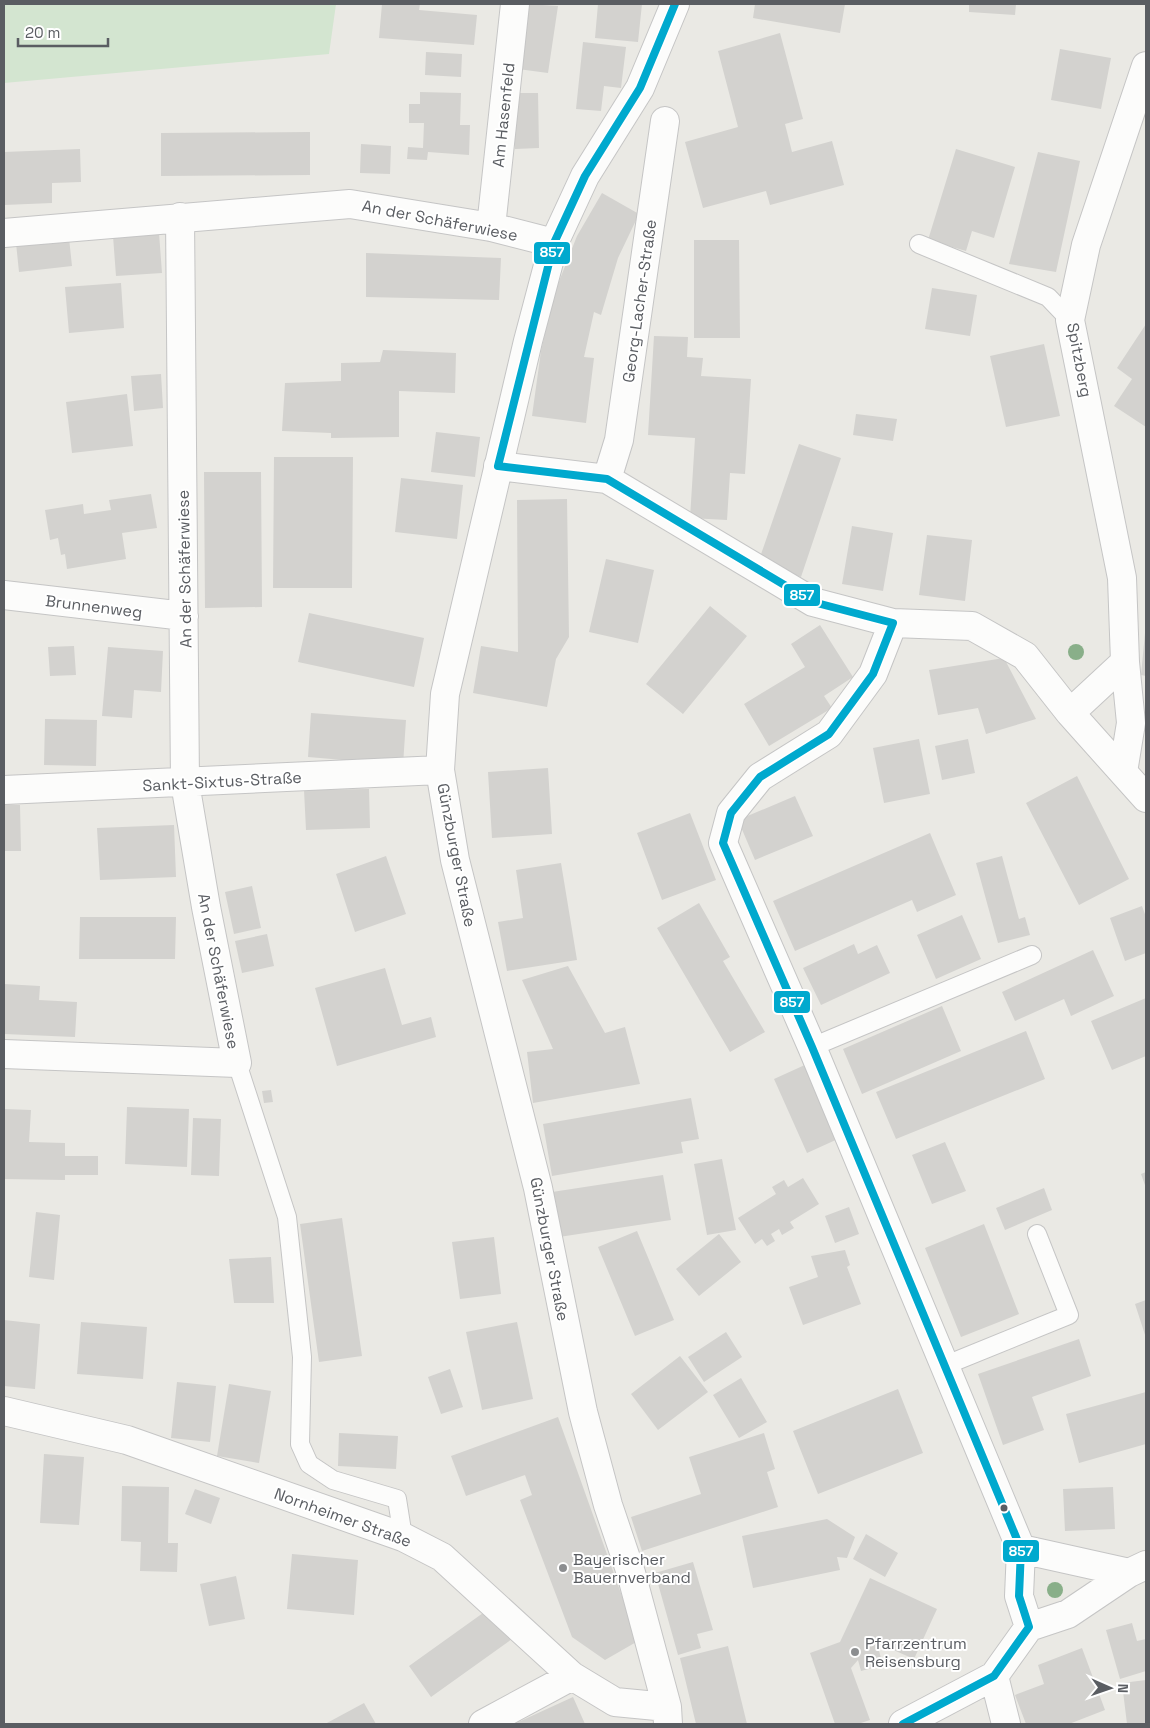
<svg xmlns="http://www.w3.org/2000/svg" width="1150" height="1728" font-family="'Space Grotesk',sans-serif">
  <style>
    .green { fill: #d3e5d0 }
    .building { fill: #d3d2cf }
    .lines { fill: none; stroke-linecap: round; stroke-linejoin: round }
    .service-casing { stroke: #c5c5c5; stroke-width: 20 }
    .minor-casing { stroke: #c5c5c5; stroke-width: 30 }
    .service { stroke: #fcfcfb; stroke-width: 18 }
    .minor { stroke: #fcfcfb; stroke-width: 28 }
    .bus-1-casing { stroke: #fff; stroke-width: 11 }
    .bus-1 { stroke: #00a9ce; stroke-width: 8 }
    .tree { fill: #89af89 }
    .bus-dot { fill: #5a5d62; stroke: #fff; stroke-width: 2 }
    .poi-dot { fill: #8c8e90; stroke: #fff; stroke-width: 2 }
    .labels { text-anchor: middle; stroke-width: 4; stroke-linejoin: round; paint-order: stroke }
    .street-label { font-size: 16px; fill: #5a5d62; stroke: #fff }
    .poi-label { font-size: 16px; fill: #5a5d62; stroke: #fff; text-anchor: start }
    .line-badge { stroke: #fff; stroke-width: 2 }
    .badge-label { font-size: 14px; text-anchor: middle; font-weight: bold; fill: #fff }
  </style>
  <rect width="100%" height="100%" fill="#eae9e4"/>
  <path class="green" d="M 4,4 L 336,4 L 329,54 L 4,83 Z"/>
  <path class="building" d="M 382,4 L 420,4 L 419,10 L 477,15 L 474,45 L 379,38 Z
    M 527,4 L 558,6 L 548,73 L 518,69 Z
    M 598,4 L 642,4 L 638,42 L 595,38 Z
    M 755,4 L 845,4 L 840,33 L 753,18 Z
    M 969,4 L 1016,4 L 1015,15 L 969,12 Z
    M 780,33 L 803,119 L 785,124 L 792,152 L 832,141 L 844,185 L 770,205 L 766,191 L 703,208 L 685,142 L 738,127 L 718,51 Z
    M 583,42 L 626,47 L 621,88 L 604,86 L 601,111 L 576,109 Z
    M 1060,49 L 1111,58 L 1101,109 L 1051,100 Z
    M 426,52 L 462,54 L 461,77 L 425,75 Z
    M 420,92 L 461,93 L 460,125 L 470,125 L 469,155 L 428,152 L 427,160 L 407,159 L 408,147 L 423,148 L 424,123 L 409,123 L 409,104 L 420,104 Z
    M 515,93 L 538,93 L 539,148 L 515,149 Z
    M 310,132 L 310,175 L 161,176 L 161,133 Z
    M 361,144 L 391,146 L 390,174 L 360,173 Z
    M 80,149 L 81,182 L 52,183 L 52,203 L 4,205 L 4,152 Z
    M 956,149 L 1015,167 L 994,238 L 972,231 L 966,251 L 928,240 Z
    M 1038,152 L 1080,161 L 1056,272 L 1009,264 Z
    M 602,193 L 639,214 L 618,258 L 601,315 L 594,312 L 584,357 L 594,358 L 586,423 L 532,416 L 541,351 L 554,294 L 577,236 Z
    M 159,233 L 162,273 L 116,276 L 113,236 Z
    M 69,238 L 72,266 L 19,272 L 16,243 Z
    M 694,240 L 739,240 L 740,338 L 694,338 Z
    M 366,253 L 501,258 L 499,300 L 366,297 Z
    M 121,283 L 124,328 L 69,333 L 65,287 Z
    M 932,288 L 977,295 L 970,336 L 925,329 Z
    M 1146,324 L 1146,427 L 1114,406 L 1132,379 L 1117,368 Z
    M 654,336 L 688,337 L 687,357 L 703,358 L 701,376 L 751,379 L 745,474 L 730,473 L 727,520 L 690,518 L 695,438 L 648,435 Z
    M 1044,344 L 1060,416 L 1006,427 L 990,356 Z
    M 383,350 L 456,353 L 455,393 L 399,391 L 399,437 L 331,438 L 331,433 L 282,431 L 285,383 L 341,381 L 341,363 L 380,362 Z
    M 161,374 L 163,408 L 134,411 L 131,376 Z
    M 127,394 L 133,446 L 72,453 L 66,402 Z
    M 856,414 L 897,419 L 893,441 L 853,435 Z
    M 436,432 L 480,437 L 475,477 L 431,472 Z
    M 799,444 L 841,458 L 801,577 L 758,563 Z
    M 274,457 L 353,457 L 352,588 L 273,588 Z
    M 204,472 L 261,472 L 262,607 L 205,608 Z
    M 401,478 L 463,485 L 457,539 L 395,532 Z
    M 151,494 L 157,528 L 122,533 L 126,559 L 67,569 L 65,554 L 61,555 L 58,538 L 50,540 L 45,510 L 83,504 L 84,514 L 111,510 L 109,500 Z
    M 567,499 L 569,637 L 556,659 L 547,707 L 473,693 L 481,646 L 518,652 L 517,500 Z
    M 852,526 L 893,533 L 883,591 L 842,584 Z
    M 927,535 L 972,540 L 965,601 L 919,595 Z
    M 606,559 L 654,570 L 638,643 L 589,632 Z
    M 710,606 L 747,636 L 683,714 L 646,684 Z
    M 309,613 L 424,638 L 414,687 L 298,662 Z
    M 820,625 L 853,677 L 824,696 L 832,708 L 769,746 L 744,704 L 805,667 L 791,644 Z
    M 1145,633 L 1146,633 L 1146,676 L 1141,675 Z
    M 74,646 L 76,675 L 50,676 L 48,647 Z
    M 108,647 L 163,651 L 161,692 L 134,690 L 132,718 L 102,716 Z
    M 1004,658 L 1036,719 L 986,734 L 978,708 L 938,715 L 929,670 Z
    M 311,713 L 406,720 L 403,765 L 308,757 Z
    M 45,719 L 97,720 L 96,766 L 44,765 Z
    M 919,739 L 930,794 L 884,803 L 873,748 Z
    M 968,739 L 975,773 L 942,780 L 935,746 Z
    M 548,768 L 552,834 L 492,838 L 488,772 Z
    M 1077,776 L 1129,879 L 1079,905 L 1026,803 Z
    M 369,789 L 370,828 L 306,830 L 304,790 Z
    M 795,796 L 813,836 L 755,860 L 738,820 Z
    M 4,805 L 20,805 L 21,851 L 4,851 Z
    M 690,813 L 716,880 L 662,900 L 637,833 Z
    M 174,825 L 176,877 L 100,880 L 97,828 Z
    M 930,833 L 956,895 L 917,912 L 912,900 L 795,951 L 773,901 Z
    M 386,856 L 406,914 L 355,932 L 336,874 Z
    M 1002,856 L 1019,919 L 1025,917 L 1030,935 L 998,943 L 976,863 Z
    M 561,863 L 577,960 L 507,971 L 498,922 L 523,918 L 516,870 Z
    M 252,886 L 261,928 L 234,934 L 225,892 Z
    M 699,903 L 730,957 L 723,961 L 765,1032 L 730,1052 L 657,928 Z
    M 1142,906 L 1146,917 L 1146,953 L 1125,961 L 1110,918 Z
    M 962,915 L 981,959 L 936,979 L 917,935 Z
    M 80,917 L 176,917 L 175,959 L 79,959 Z
    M 267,934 L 274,966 L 242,973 L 235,941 Z
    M 854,944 L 858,954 L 877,945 L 890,973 L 821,1005 L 803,968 Z
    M 1093,950 L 1114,996 L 1071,1016 L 1064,999 L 1015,1021 L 1002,992 Z
    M 568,966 L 605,1033 L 625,1027 L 640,1084 L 533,1103 L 527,1052 L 553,1049 L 522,980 Z
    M 385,968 L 402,1025 L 431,1017 L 436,1037 L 337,1066 L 315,988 Z
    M 4,984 L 40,986 L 39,1000 L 77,1002 L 75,1037 L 4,1034 Z
    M 1146,998 L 1146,1056 L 1112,1070 L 1091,1021 Z
    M 942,1006 L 961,1051 L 862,1094 L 843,1049 Z
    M 1026,1031 L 1045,1079 L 896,1139 L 876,1092 Z
    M 807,1064 L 840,1138 L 807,1153 L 774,1079 Z
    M 271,1090 L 273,1102 L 264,1103 L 262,1091 Z
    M 691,1098 L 699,1139 L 681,1142 L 683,1153 L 552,1176 L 543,1124 Z
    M 127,1107 L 189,1109 L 187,1167 L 125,1164 Z
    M 4,1109 L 31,1110 L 29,1142 L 65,1143 L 65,1156 L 98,1156 L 98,1175 L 65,1175 L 65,1180 L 4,1179 Z
    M 193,1118 L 221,1119 L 219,1176 L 191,1175 Z
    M 945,1142 L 966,1191 L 932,1204 L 912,1155 Z
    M 722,1159 L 736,1230 L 707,1235 L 694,1164 Z
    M 1146,1172 L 1146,1188 L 1141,1174 Z
    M 663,1175 L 671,1220 L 559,1237 L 552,1192 Z
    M 803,1178 L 819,1204 L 790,1222 L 794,1228 L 782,1235 L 779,1229 L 771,1234 L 775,1241 L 767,1246 L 762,1239 L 755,1244 L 738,1218 L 776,1194 L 772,1187 L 784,1180 L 788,1187 Z
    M 1044,1188 L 1052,1210 L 1005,1230 L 996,1208 Z
    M 849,1207 L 859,1234 L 835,1243 L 825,1216 Z
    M 36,1212 L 60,1215 L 54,1280 L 29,1277 Z
    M 342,1218 L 362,1356 L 319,1362 L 300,1224 Z
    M 984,1224 L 1019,1314 L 961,1337 L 925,1248 Z
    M 637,1231 L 674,1320 L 635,1336 L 598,1247 Z
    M 719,1234 L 741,1262 L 699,1296 L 676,1269 Z
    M 494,1237 L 501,1294 L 460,1299 L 452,1242 Z
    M 845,1250 L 850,1265 L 847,1267 L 861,1304 L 803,1325 L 789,1287 L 818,1277 L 811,1256 Z
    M 271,1257 L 274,1303 L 234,1303 L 229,1259 Z
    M 1146,1300 L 1146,1338 L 1135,1304 Z
    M 4,1320 L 40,1324 L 35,1389 L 4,1386 Z
    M 81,1322 L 147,1327 L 143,1379 L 77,1374 Z
    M 517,1322 L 533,1399 L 482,1410 L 466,1332 Z
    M 726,1332 L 742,1357 L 704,1382 L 688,1357 Z
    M 1079,1339 L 1091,1376 L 1032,1397 L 1044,1430 L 1003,1445 L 978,1374 Z
    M 680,1356 L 708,1392 L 658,1430 L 631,1394 Z
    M 450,1369 L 463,1407 L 441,1414 L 428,1377 Z
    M 741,1378 L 767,1422 L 739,1438 L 713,1395 Z
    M 177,1382 L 216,1386 L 210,1442 L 171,1438 Z
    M 229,1384 L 271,1391 L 259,1463 L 217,1456 Z
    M 898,1389 L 923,1453 L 818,1494 L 793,1431 Z
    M 1146,1392 L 1146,1444 L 1079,1463 L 1066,1414 Z
    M 558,1417 L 638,1641 L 605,1660 L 572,1637 L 520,1500 L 532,1495 L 525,1475 L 466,1496 L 451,1456 Z
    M 339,1433 L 398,1436 L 396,1469 L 338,1466 Z
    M 764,1433 L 775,1469 L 767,1472 L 778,1507 L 642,1551 L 631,1517 L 701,1494 L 689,1457 Z
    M 44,1454 L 84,1457 L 79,1525 L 40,1523 Z
    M 122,1486 L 169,1487 L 168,1543 L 178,1543 L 177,1572 L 140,1571 L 141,1542 L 121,1541 Z
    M 1113,1487 L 1115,1529 L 1065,1531 L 1063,1489 Z
    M 195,1489 L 220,1498 L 211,1524 L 185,1514 Z
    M 827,1519 L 855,1537 L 847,1558 L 837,1557 L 840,1570 L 753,1588 L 742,1536 Z
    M 866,1534 L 898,1553 L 885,1577 L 853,1559 Z
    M 292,1554 L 358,1560 L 354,1615 L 287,1609 Z
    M 693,1562 L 713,1630 L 697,1634 L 701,1648 L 678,1655 L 655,1573 Z
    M 236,1576 L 245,1619 L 209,1626 L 200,1584 Z
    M 870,1578 L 937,1609 L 914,1659 L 882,1645 L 879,1651 L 883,1665 L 861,1671 L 858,1660 L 851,1668 L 870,1720 L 858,1724 L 835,1724 L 810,1653 L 840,1642 Z
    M 490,1608 L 512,1639 L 431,1697 L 409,1666 Z
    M 1132,1623 L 1137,1641 L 1146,1639 L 1146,1671 L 1120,1679 L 1106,1630 Z
    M 728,1646 L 747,1724 L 696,1724 L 680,1658 Z
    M 1082,1648 L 1105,1710 L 1069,1724 L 1026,1724 L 1015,1695 L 1044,1684 L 1038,1665 Z
    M 1146,1680 L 1146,1724 L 1127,1724 L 1122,1683 Z
    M 573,1697 L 585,1724 L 514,1724 Z
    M 364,1703 L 376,1724 L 325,1724 Z"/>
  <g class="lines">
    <defs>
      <path id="service" d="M 919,244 L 1048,297 L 1070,320
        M 812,1047 L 1032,955
        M 237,1063 L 287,1217 L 302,1357 L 300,1444 L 309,1464 L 333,1480 L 397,1499 L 403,1537
        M 946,1365 L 1069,1315 L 1037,1234"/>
      <path id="minor" d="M 491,227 L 515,4
        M 4,233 L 350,204 L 491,227 L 554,243
        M 498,466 L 607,479 L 813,602 L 893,623 L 972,626 L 1025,656 L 1070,713 L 1146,798
        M 607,479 L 619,440 L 665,121
        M 4,595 L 184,616
        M 893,623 L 873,674 L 829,734 L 760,777 L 731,813 L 723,843 L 812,1047 L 1021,1549 L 1019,1596 L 1029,1627
        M 1070,713 L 1125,662
        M 1123,772 L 1131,723 L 1125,662 L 1122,578 L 1070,320 L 1086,245 L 1146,66
        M 4,790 L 440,770
        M 4,1054 L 237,1063 L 206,907 L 185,783 L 180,217
        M 4,1411 L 127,1440 L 403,1537 L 442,1557 L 572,1676 L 615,1702 L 667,1707
        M 1021,1549 L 1129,1573
        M 994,1676 L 1006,1724
        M 483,1724 L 572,1676
        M 668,1724 L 667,1707 L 631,1573 L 608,1505 L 583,1412 L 538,1188 L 455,860 L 440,770 L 445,694 L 528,341 L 554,243 L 585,176 L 640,88 L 675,4
        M 903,1724 L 994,1676 L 1029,1627 L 1068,1614 L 1129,1573 L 1146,1565"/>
    </defs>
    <use href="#service" class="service-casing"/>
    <use href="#minor" class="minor-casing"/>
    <use href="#service" class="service"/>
    <use href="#minor" class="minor"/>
    <defs>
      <path id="bus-1" d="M 675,4 L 640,88 L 585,176 L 554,243 L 498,466 L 607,479 L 813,602 L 893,623 L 873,674 L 829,734 L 760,777 L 731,813 L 723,843 L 812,1047 L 1021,1549 L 1019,1596 L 1029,1627 L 994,1676 L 903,1724"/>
    </defs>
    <use href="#bus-1" class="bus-1-casing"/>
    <use href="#bus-1" class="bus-1"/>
  </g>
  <g class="tree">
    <circle cx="1076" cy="652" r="8"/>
    <circle cx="1055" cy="1590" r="8"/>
  </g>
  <circle class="bus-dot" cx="1004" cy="1508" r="4.5"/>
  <g class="poi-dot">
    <circle cx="563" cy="1568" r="5"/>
    <circle cx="855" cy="1652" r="5"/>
  </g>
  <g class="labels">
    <g class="street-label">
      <text transform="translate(503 115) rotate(-84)" y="6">Am Hasenfeld</text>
      <text transform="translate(440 220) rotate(11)" y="6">An der Schäferwiese</text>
      <text transform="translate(639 301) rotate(-82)" y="6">Georg-Lacher-Straße</text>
      <text transform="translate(1080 360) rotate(79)" y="6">Spitzberg</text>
      <text transform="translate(184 569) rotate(-91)" y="6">An der Schäferwiese</text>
      <text transform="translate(94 606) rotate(7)" y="6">Brunnenweg</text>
      <text transform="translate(222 781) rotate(-3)" y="6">Sankt-Sixtus-Straße</text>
      <text transform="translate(457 855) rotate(79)" y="6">Günzburger Straße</text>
      <text transform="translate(219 971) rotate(79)" y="6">An der Schäferwiese</text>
      <text transform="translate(550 1249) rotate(79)" y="6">Günzburger Straße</text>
      <text transform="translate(343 1517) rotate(20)" y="6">Nornheimer Straße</text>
    </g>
    <g class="poi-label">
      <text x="573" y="1565">Bayerischer<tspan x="573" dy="18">Bauernverband</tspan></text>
      <text x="865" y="1649">Pfarrzentrum<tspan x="865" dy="18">Reisensburg</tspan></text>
    </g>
  </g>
  <g class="line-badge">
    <rect x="533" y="241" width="38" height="24" rx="5" fill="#00a9ce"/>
    <rect x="783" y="583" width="38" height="24" rx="5" fill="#00a9ce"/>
    <rect x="773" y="990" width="38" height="24" rx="5" fill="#00a9ce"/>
    <rect x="1002" y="1539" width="38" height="24" rx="5" fill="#00a9ce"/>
  </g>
  <g class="badge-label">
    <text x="552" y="257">857</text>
    <text x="802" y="600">857</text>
    <text x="792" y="1007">857</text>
    <text x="1021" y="1556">857</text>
  </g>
  <rect width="1150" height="1728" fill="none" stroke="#5a5d62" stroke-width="10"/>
  <g transform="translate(1110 1688) rotate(92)" stroke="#ffffff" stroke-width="4" paint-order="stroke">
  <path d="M0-4L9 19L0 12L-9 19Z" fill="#5a5d62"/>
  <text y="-8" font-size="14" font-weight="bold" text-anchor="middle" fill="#5a5d62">N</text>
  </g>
  <path d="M18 38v8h90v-8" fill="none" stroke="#5a5d62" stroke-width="2.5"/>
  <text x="25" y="38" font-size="15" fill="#5a5d62" stroke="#ffffff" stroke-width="4" paint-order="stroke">20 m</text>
</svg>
